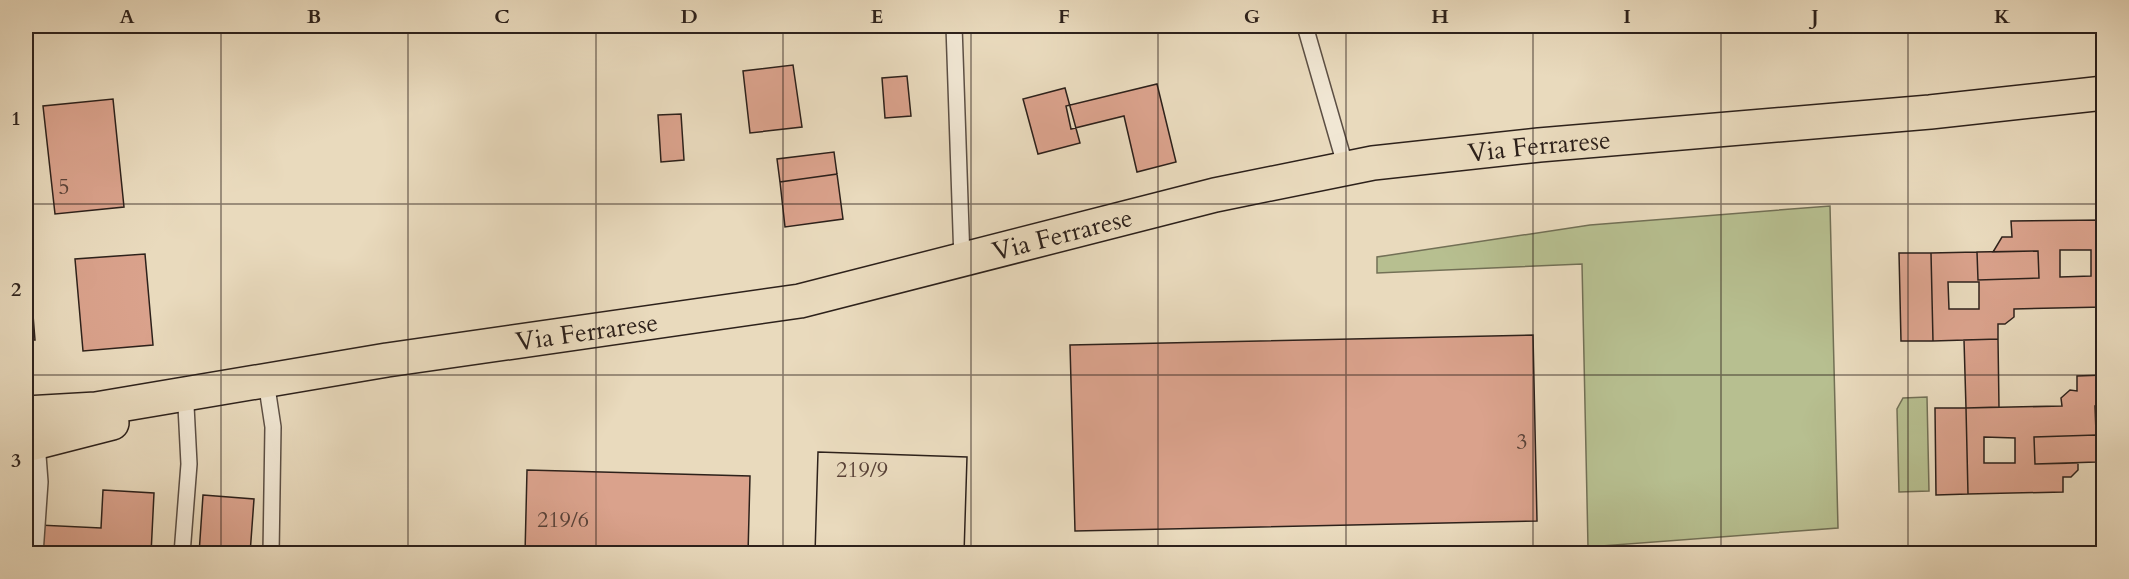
<svg xmlns="http://www.w3.org/2000/svg" width="2129" height="579" font-family="Cardo,serif">
  <style>
    .green { fill: #b7bf90; stroke: #727056; stroke-width: 1.5 }
    .building { fill: #daa28c; stroke: #2d211b; stroke-width: 1.5; fill-rule: evenodd }
    .lines { fill: none; stroke-linecap: round; stroke-linejoin: round }
    .service-casing { stroke: #5c4f44; stroke-width: 18 }
    .primary-casing { stroke: #2d211b; stroke-width: 36 }
    .service { stroke: #f1e7d4; stroke-width: 15 }
    .primary { stroke: #e9dabd; stroke-width: 33 }
    .grid { fill: none; stroke: #2d211b; stroke-width: 1.5; stroke-opacity: 0.55 }
    .labels { text-anchor: middle; stroke-width: 6; stroke-linejoin: round; paint-order: stroke }
    .number-label { font-size: 22px; fill: #584137 }
    .street-label { font-size: 26px; fill: #2d211b; stroke: #f1e7d4 }
    .neatline { fill: none; stroke: #2d211b; stroke-width: 2 }
    .grid-label { font-size: 20px; text-anchor: middle; font-weight: bold; fill: #2d211b }
  </style>
  <rect width="100%" height="100%" fill="#e9dabd"/>
  <filter id="stains"><feTurbulence type="fractalNoise" baseFrequency=".00333" numOctaves="4"/><feColorMatrix values="0 0 0 0 .2 0 0 0 0 .09 0 0 0 0 .02 0 0 0 .5 -.17"/></filter>
  <radialGradient id="worn" r=".72"><stop offset=".6" stop-color="#630" stop-opacity="0"/><stop offset="1" stop-color="#630" stop-opacity=".3"/></radialGradient>
  <path class="green" d="M 1830,206 L 1838,528 L 1588,547 L 1582,264 L 1377,273 L 1377,257 L 1590,225 Z
    M 1927,397 L 1929,491 L 1899,492 L 1897,409 L 1903,398 Z"/>
  <path class="building" d="M 793,65 L 802,127 L 750,133 L 743,71 Z
    M 907,76 L 911,116 L 885,118 L 882,78 Z
    M 1157,84 L 1176,162 L 1137,172 L 1124,116 L 1071,129 L 1066,106 Z
    M 1065,88 L 1080,143 L 1038,154 L 1023,99 Z
    M 113,99 L 124,207 L 55,214 L 43,106 Z
    M 681,114 L 684,160 L 661,162 L 658,115 Z
    M 834,152 L 837,174 L 780,182 L 777,159 Z
    M 837,174 L 843,219 L 785,227 L 780,182 Z
    M 2104,220 L 2104,307 L 2014,309 L 2014,317 L 2005,324 L 1998,324 L 1998,339 L 1933,341 L 1931,253 L 1977,252 L 1978,280 L 2039,278 L 2038,251 L 1993,252 L 2002,237 L 2012,237 L 2011,221 ZM 2060,250 L 2091,250 L 2091,276 L 2060,277 ZM 1948,282 L 1979,282 L 1979,309 L 1949,309 Z
    M 2038,251 L 2039,278 L 1978,280 L 1977,252 Z
    M 1899,253 L 1931,253 L 1933,341 L 1901,341 Z
    M 145,254 L 153,345 L 83,351 L 75,259 Z
    M 26,265 L 29,265 L 35,340 L 26,340 Z
    M 1533,335 L 1537,521 L 1075,531 L 1070,345 Z
    M 1998,339 L 1999,407 L 1966,408 L 1964,340 Z
    M 2104,375 L 2104,406 L 2095,406 L 2096,432 L 2104,432 L 2104,462 L 2096,462 L 2096,435 L 2034,437 L 2035,464 L 2078,463 L 2078,470 L 2071,477 L 2063,477 L 2063,492 L 1968,494 L 1966,408 L 2062,406 L 2061,398 L 2070,390 L 2077,391 L 2077,376 ZM 1984,437 L 2015,438 L 2015,463 L 1984,463 Z
    M 1935,408 L 1966,408 L 1968,494 L 1936,495 Z
    M 2096,435 L 2096,462 L 2035,464 L 2034,437 Z
    M 818,452 L 967,457 L 964,554 L 815,554 Z
    M 818,452 L 967,457 L 964,554 L 815,554 Z
    M 527,470 L 750,476 L 748,554 L 525,554 Z
    M 103,490 L 154,493 L 151,554 L 38,554 L 39,525 L 101,528 Z
    M 203,495 L 254,499 L 250,554 L 199,554 Z"/>
  <g class="lines">
    <defs>
      <path id="service" d="M 954,26 L 962,260
        M 1305,26 L 1346,168
        M 266,381 L 273,427 L 271,554
        M 35,554 L 40,482 L 37,442
        M 182,554 L 189,464 L 186,406"/>
      <g id="primary">
        <path id="s1" d="M 26,413 L 96,409 L 387,360 L 800,301 L 1215,195 L 1373,163 L 1539,145 L 1930,112 L 2104,93"/>
        <path d="M 26,445 L 112,423"/>
      </g>
    </defs>
    <use href="#service" class="service-casing"/>
    <use href="#primary" class="primary-casing"/>
    <use href="#service" class="service"/>
    <use href="#primary" class="primary"/>
  </g>
  <path class="grid" d="M 221,26 L 221,554M 408,26 L 408,554M 596,26 L 596,554M 783,26 L 783,554M 971,26 L 971,554M 1158,26 L 1158,554M 1346,26 L 1346,554M 1533,26 L 1533,554M 1721,26 L 1721,554M 1908,26 L 1908,554M 26,204 L 2104,204M 26,375 L 2104,375"/>
  <g class="labels">
    <g class="number-label">
      <text x="64" y="194">5</text>
      <text x="1522" y="449">3</text>
      <text x="862" y="477">219/9</text>
      <text x="563" y="527">219/6</text>
    </g>
    <g class="street-label">
      <text dy="9" stroke="none"><textPath href="#s1" startOffset="1539">Via Ferrarese</textPath></text>
      <text dy="9" stroke="none"><textPath href="#s1" startOffset="1053">Via Ferrarese</textPath></text>
      <text dy="9" stroke="none"><textPath href="#s1" startOffset="567">Via Ferrarese</textPath></text>
    </g>
  </g>
  <rect width="2129" height="579" fill="none" stroke="#e9dabd" stroke-width="66"/>
  <rect x="33" y="33" width="2063" height="513" class="neatline"/>
  <g class="grid-label">
    <text x="127" y="23">A</text>
    <text x="314" y="23">B</text>
    <text x="502" y="23">C</text>
    <text x="689" y="23">D</text>
    <text x="877" y="23">E</text>
    <text x="1064" y="23">F</text>
    <text x="1252" y="23">G</text>
    <text x="1440" y="23">H</text>
    <text x="1627" y="23">I</text>
    <text x="1815" y="23">J</text>
    <text x="2002" y="23">K</text>
    <text x="16" y="125">1</text>
    <text x="16" y="296">2</text>
    <text x="16" y="467">3</text>
  </g>
  <rect width="100%" height="100%" filter="url(#stains)"/>
  <rect width="100%" height="100%" fill="url(#worn)"/>
</svg>
